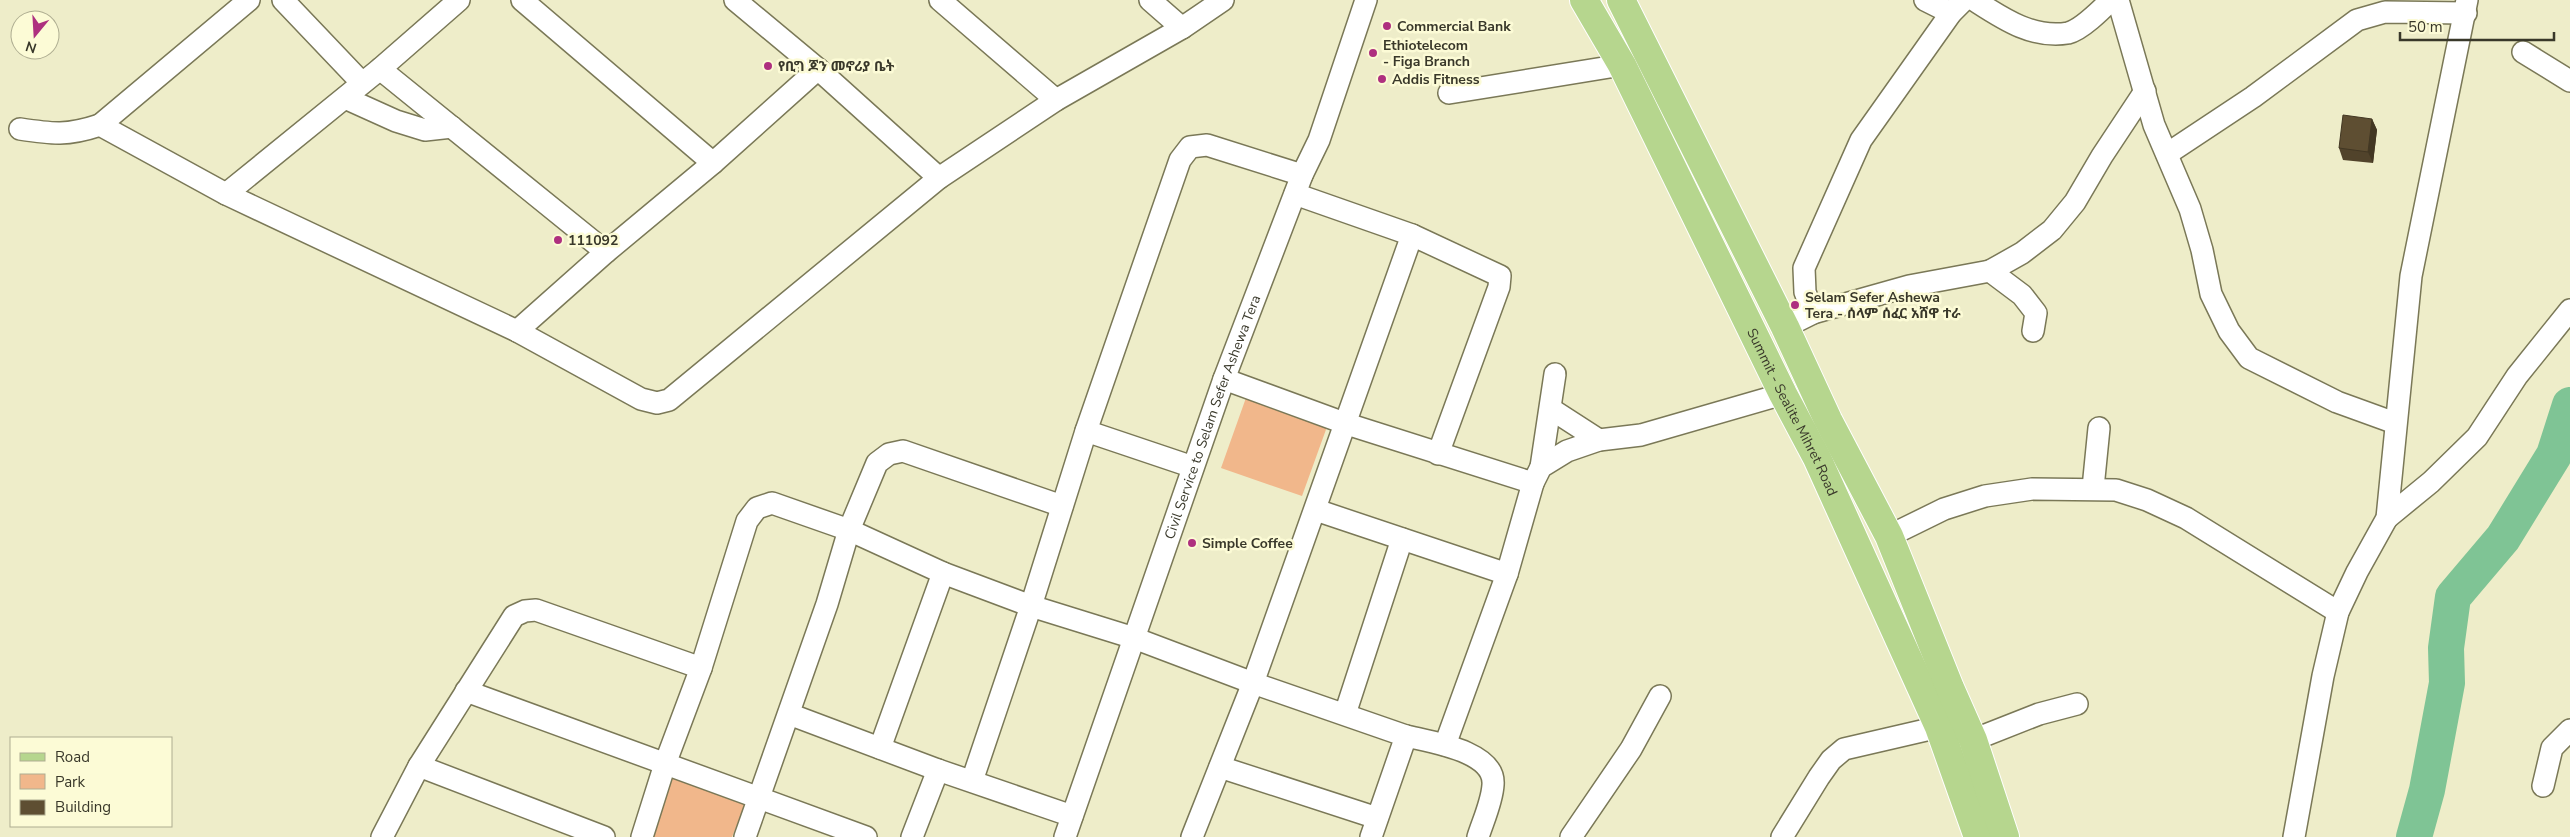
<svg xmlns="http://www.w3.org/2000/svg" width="2570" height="837" font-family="'Nunito Sans','Noto Sans Ethiopic',sans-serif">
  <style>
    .green { fill: #f1b78b }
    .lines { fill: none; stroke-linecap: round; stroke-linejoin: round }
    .river { stroke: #7fc495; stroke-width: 36 }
    .street-casing { stroke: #7a7857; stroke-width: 24 }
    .primary-casing { stroke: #fff; stroke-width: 30 }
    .street { stroke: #fff; stroke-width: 21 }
    .primary { stroke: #b6d68e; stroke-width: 28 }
    .wall { fill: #51432b }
    .shaded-wall { fill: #423723 }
    .building { fill: #5e4e32; stroke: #423723 }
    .poi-dot { fill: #ae307f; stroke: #fcfbd6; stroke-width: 2 }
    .labels { text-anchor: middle; stroke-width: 5; stroke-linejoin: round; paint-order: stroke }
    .poi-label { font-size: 14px; font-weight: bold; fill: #39382a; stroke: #fcfbd6; text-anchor: start }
    .street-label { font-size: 14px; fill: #39382a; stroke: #fcfbd6 }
  </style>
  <rect width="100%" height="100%" fill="#eeedc9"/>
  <path class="green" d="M 1247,395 L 1328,424 L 1302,496 L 1221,468 Z
    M 668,771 L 747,800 L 732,837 L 646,837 Z"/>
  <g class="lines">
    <path class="river" d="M 2414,837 L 2427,790 L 2447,683 L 2446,648 L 2453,597 L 2503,538 L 2554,455 L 2570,405"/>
    <defs>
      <g id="street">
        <path d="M 283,0 L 362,83"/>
        <path d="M 522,0 L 713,163"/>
        <path d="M 735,0 L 818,69 L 939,178"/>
        <path d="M 940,0 L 1056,100"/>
        <path d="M 1150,0 L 1182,28 L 1223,0"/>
        <path d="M 1925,0 L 1951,13"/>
        <path d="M 1974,0 C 2002,18 2032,39 2068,33 C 2081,30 2101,10 2111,0"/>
        <path d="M 2118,0 L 2154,125 L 2190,209 L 2202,250 L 2211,294 L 2229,331 L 2249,358 L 2337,402 L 2395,423"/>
        <path d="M 2523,52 L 2570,81"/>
        <path d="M 380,69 L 606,252 L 713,163 L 818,69"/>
        <path d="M 1449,93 L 1622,65"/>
        <path d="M 345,98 L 396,121 L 425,130 L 452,127"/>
        <path d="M 100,125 L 249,0"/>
        <path d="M 20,129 C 53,134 67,136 100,125 L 226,194 L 517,331 L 641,399 L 657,403 L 669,400 L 939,178 L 1056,100 L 1182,28"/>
        <path d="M 2167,154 L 2253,97 L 2357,20 L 2385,12 L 2466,13"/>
        <path d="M 226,194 L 380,69 L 459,0"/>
        <path d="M 1295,194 L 1412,235"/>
        <path d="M 1990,271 L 2022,295 L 2036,313 L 2033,331"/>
        <path d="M 1813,313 L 1805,292 L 1804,268 L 1861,140 L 1951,13 L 1964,0"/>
        <path d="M 1785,327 L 1813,313 L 1909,286 L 1990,271 L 2022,253 L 2052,230 L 2075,202 L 2102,156 L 2145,91"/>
        <path d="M 517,331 L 606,252"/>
        <path d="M 1224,379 L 1347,424 L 1533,483 L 1507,574 L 1445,745"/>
        <path d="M 1551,409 L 1599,440"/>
        <path d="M 1086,431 L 1193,467"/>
        <path d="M 1541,467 L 1555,374"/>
        <path d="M 1533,483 L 1541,467 L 1567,451 L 1599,440 L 1641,435 L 1783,394"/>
        <path d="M 2093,488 L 2099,428"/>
        <path d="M 1316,510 L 1507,574"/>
        <path d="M 2387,518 L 2431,482 L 2477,437 L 2517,376 L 2570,310"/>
        <path d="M 1889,536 L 1944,509 L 1985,496 L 2032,489 L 2116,490 L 2147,500 L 2186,518 L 2338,612"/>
        <path d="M 466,691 L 866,837"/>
        <path d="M 789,714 L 938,770 L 1072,816"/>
        <path d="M 1345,714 L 1402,539"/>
        <path d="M 1406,736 C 1430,742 1496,751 1493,785 C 1492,802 1483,821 1478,837"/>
        <path d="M 1973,740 L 2039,714 L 2077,704"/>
        <path d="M 880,748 L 943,573"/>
        <path d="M 419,766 L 604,837"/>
        <path d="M 1220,767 L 1377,818"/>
        <path d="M 972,781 L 1031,606 L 1086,431 L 1180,160 L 1190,147 L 1207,145 L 1302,175"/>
        <path d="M 2543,786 L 2552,748 L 2570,730"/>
        <path d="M 382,837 L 419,766 L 514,616 L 525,611 L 536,610 L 701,668"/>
        <path d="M 642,837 L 665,764 L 701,668 L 747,521 L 757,508 L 772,503 L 849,530 L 943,573 L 1031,606 L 1134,638 L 1253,683 L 1406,736 L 1371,837"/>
        <path d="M 745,837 L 827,604 L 849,530 L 877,463 L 889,454 L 903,451 L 1062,506"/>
        <path d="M 912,837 L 938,770"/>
        <path id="s1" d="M 1065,837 L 1224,379 L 1302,175 L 1319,140 L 1366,0"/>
        <path d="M 1192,837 L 1253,683 L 1412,235 L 1500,276 L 1499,287 L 1438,454"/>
        <path d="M 1571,837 L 1631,749 L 1660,696"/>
        <path d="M 1782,837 L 1819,777 L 1831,760 L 1844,749 L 1939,727"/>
        <path d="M 2294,837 L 2323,676 L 2338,612 L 2357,572 L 2387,518 L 2411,276 L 2467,0"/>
      </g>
      <g id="primary">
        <path id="s2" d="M 1584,0 L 1622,65 L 1783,394 L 1817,458 L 1939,727 L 1978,837"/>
        <path d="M 1621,0 L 1785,327 L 1828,420 L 1889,536 L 1950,688 L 1973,740 L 2005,837"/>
      </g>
    </defs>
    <use href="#street" class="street-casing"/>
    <use href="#primary" class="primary-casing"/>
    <use href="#street" class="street"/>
    <use href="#primary" class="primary"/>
  </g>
  <path class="wall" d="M 2372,119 L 2377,130 L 2373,163 L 2343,160 L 2339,148 Z"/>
  <path class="shaded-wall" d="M 2372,119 L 2377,130 L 2373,163 L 2368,152 Z"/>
  <path class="building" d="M 2343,115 L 2372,119 L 2368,152 L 2339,148 Z"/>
  <g class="poi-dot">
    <circle cx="1387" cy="26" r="5"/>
    <circle cx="1373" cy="53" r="5"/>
    <circle cx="768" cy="66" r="5"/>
    <circle cx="1382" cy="79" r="5"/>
    <circle cx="558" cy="240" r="5"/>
    <circle cx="1795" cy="305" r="5"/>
    <circle cx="1192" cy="543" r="5"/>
  </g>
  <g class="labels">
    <g class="poi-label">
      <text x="1397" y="31">Commercial Bank</text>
      <text x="1383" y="50">Ethiotelecom<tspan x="1383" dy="16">- Figa Branch</tspan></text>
      <text x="778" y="71">የቢግ ጆን መኖሪያ ቤት</text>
      <text x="1392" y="84">Addis Fitness</text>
      <text x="568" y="245">111092</text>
      <text x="1805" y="302">Selam Sefer Ashewa<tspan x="1805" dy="16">Tera - ሰላም ሰፈር አሸዋ ተራ</tspan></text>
      <text x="1202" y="548">Simple Coffee</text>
    </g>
    <g class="street-label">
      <text dy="5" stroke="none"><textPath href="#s2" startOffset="462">Summit - Sealite Mihret Road</textPath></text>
      <text dy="5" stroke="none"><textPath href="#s1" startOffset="445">Civil Service to Selam Sefer Ashewa Tera</textPath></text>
    </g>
  </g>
  <rect x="10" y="737" width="162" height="90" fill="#fcfbd6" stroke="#aead91"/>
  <rect x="20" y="753" width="25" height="8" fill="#b6d68e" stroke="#aead91"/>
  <text x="55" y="762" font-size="15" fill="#39382a">Road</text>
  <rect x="20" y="774" width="25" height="15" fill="#f1b78b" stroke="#aead91"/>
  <text x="55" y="787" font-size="15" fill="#39382a">Park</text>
  <rect x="20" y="800" width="25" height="15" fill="#5e4e32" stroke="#aead91"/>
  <text x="55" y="812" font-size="15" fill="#39382a">Building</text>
  <g transform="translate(35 35) rotate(198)"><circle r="24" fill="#fcfbd6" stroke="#aead91"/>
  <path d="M0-4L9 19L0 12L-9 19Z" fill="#ae307f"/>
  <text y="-8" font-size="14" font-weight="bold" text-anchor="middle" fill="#39382a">N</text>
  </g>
  <path d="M2400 32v8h154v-8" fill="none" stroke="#39382a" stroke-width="2.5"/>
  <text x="2408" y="32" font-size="15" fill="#39382a" stroke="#fcfbd6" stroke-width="4" paint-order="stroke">50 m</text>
</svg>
